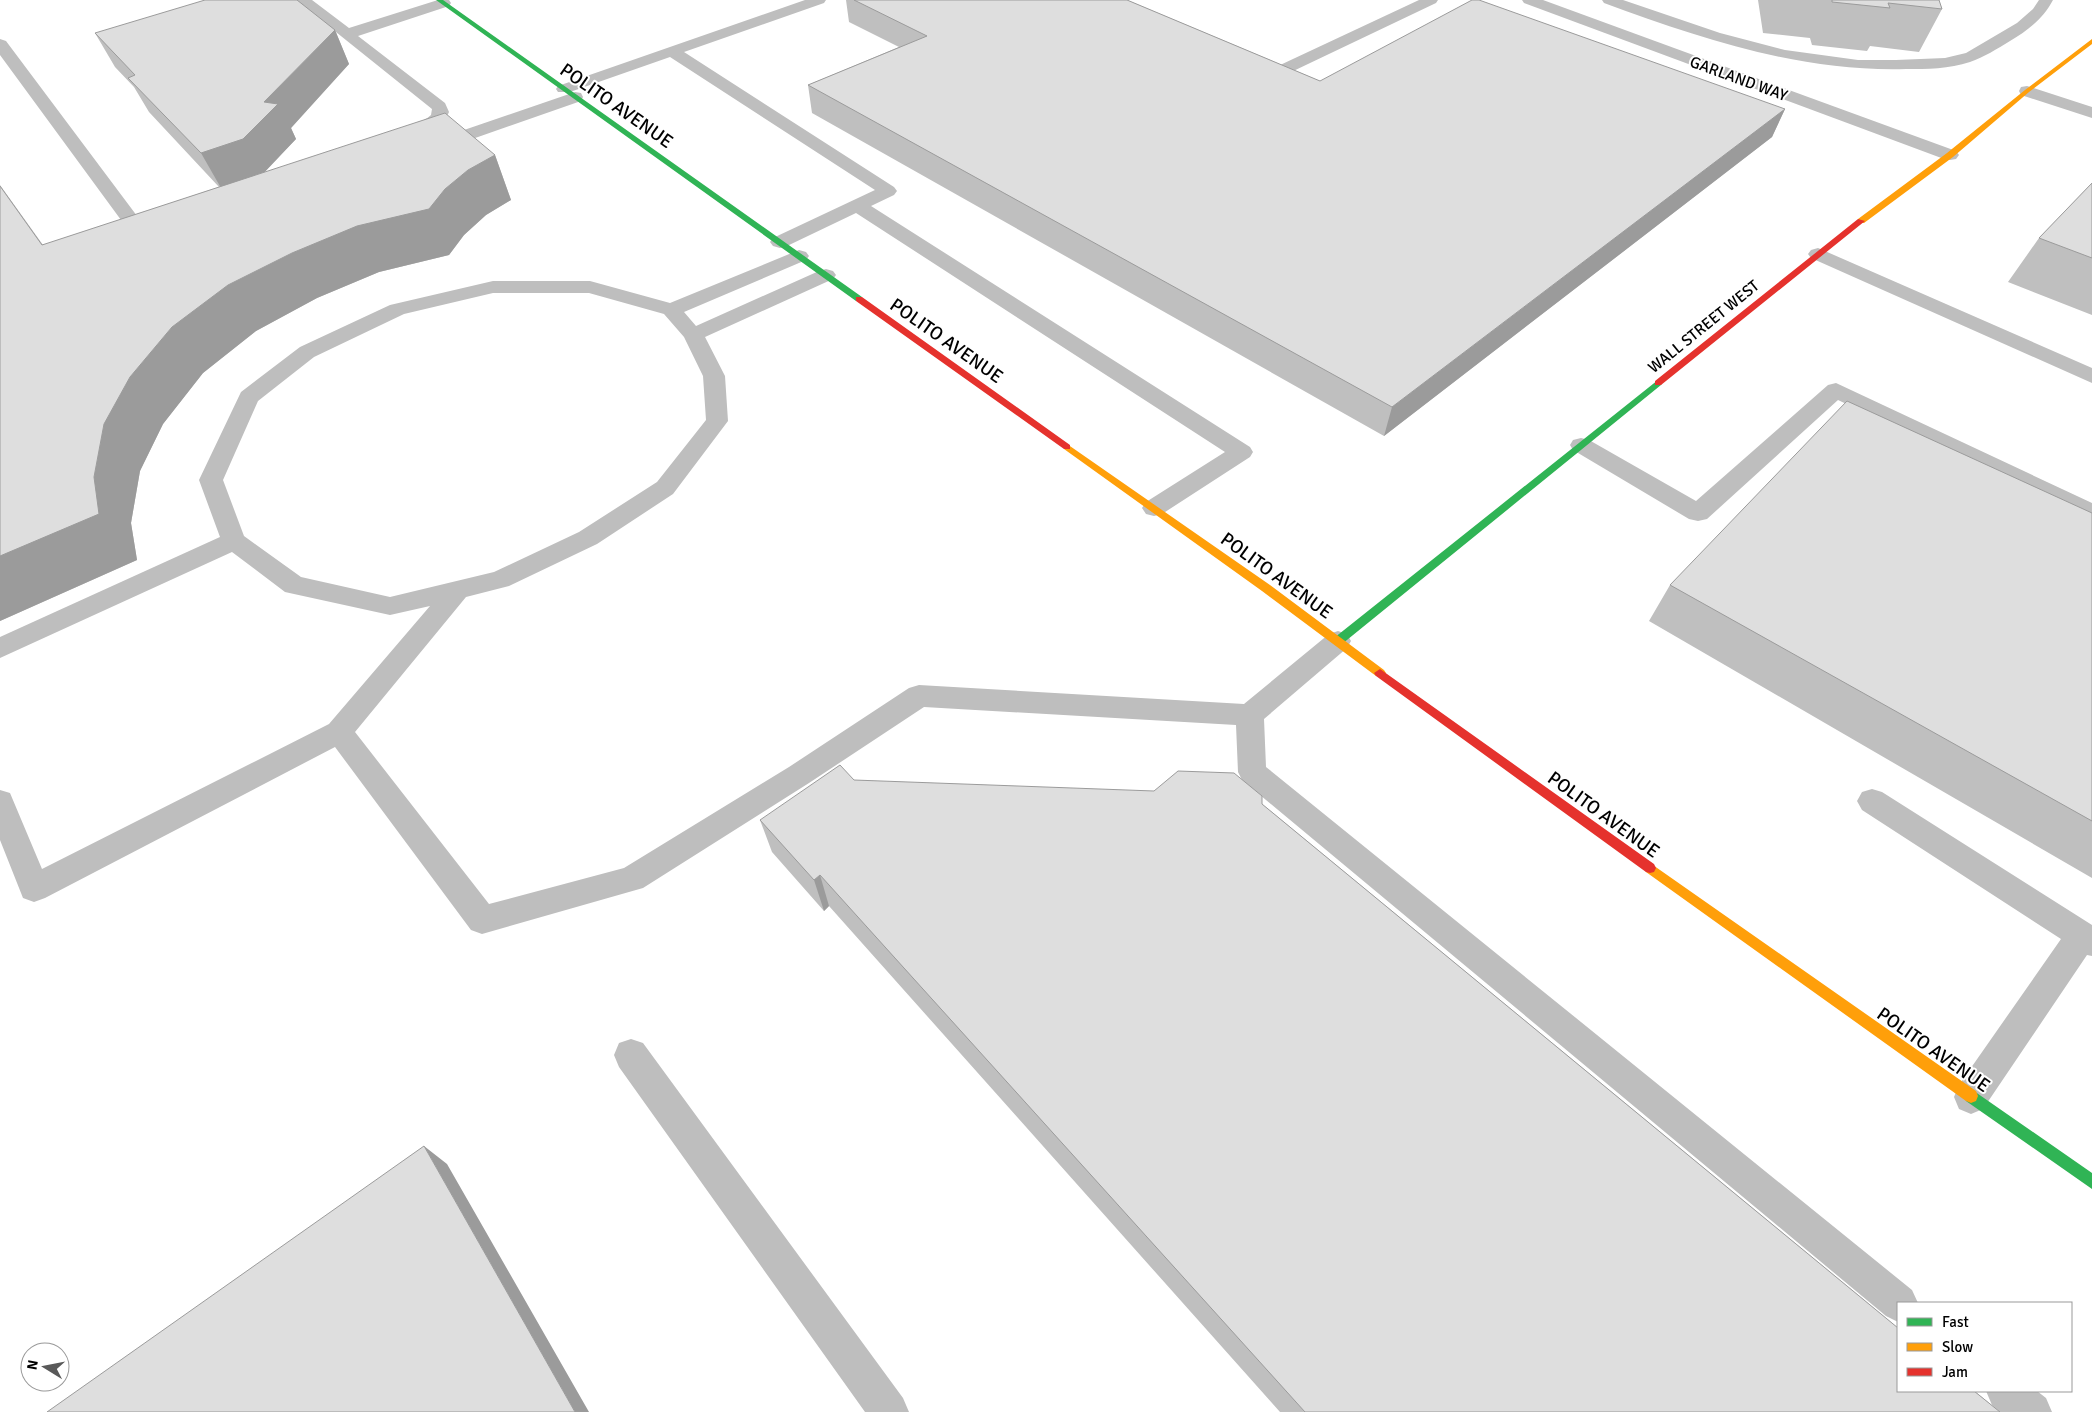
<svg xmlns="http://www.w3.org/2000/svg" width="2092" height="1412" font-family="Signika,sans-serif">
  <style>
    .lines { fill: none; stroke-linecap: round; stroke-linejoin: round }
    .lane { fill: #bebebe; fill-rule: evenodd }
    .street { fill: #bebebe; fill-rule: evenodd }
    .fast { fill: #30b455; fill-rule: evenodd }
    .slow { fill: #ff9f0a; fill-rule: evenodd }
    .jam { fill: #e5322d; fill-rule: evenodd }
    .wall { fill: #bfbfbf }
    .shaded-wall { fill: #9b9b9b }
    .building { fill: #dedede; stroke: #9b9b9b }
    .labels { text-anchor: middle; stroke-width: 4; stroke-linejoin: round; paint-order: stroke }
    .far-street-label { font-size: 16px; fill: #000; stroke: #fff }
    .street-label { font-size: 19px; fill: #000; stroke: #fff }
  </style>
  <rect width="100%" height="100%" fill="#fff"/>
  <g class="lines">
    <path class="lane" d="M 296,0 L 312,0 L 349,28 L 438,0 L 449,0 L 451,3 L 449,6 L 358,36 L 445,103 L 449,112 C 443,127 420,141 403,137 L 400,133 C 407,124 423,123 431,115 L 432,109 Z
      M 805,0 L 826,0 L 824,3 L 684,52 L 894,187 L 897,191 L 894,195 L 871,206 L 1250,447 L 1253,452 L 1250,457 L 1162,514 L 1154,516 L 1146,514 L 1142,508 L 1146,502 L 1225,452 L 856,213 L 787,246 L 780,248 L 773,246 L 770,242 L 773,238 L 875,190 L 670,57 L 570,92 L 558,92 L 556,89 L 558,86 Z
      M 1419,0 L 1438,0 L 1436,3 L 1287,74 L 1251,75 L 1245,73 L 1243,70 L 1245,67 L 1278,66 Z
      M 1602,0 L 1623,0 L 1720,33 L 1785,50 L 1858,60 L 1896,60 L 1945,58 L 1966,53 L 2017,23 L 2033,9 L 2039,0 L 2053,0 C 2043,19 2028,30 2010,41 C 1997,49 1984,57 1970,62 C 1949,69 1927,69 1906,69 C 1800,72 1702,39 1604,3 Z
      M 0,39 L 6,41 L 155,240 L 159,241 L 162,245 C 157,252 151,252 143,250 L 0,55 Z
      M 2027,86 L 2092,107 L 2092,118 L 2021,95 L 2019,91 L 2021,87 Z
      M 575,92 L 581,93 L 583,97 L 581,101 L 441,150 L 435,151 L 429,150 L 426,146 L 429,142 Z
      M 1818,248 L 2092,368 L 2092,383 L 1811,258 L 1808,254 L 1811,250 Z
      M 799,250 L 806,252 L 809,256 L 806,260 L 684,312 L 696,326 L 819,271 L 826,269 L 833,271 L 836,275 L 833,279 L 705,337 L 725,376 L 728,421 L 673,494 L 597,544 L 509,586 L 466,597 L 355,732 L 489,904 L 624,868 L 789,767 L 909,688 L 919,685 L 1244,704 L 1329,634 L 1338,631 L 1347,634 L 1351,641 L 1347,648 L 1264,719 L 1266,767 L 1912,1290 L 1918,1303 L 1898,1303 L 1898,1322 L 1886,1316 L 1242,780 L 1238,772 L 1236,725 L 924,707 L 809,783 L 643,888 L 482,934 L 471,930 L 335,747 L 45,898 L 34,902 L 23,898 L 0,840 L 0,790 L 10,793 L 42,869 L 329,724 L 430,606 L 390,615 L 294,594 L 285,592 L 232,552 L 0,658 L 0,637 L 220,537 L 199,480 L 241,392 L 300,347 L 390,305 L 493,281 L 590,281 L 670,303 ZM 493,293 L 589,293 L 664,314 L 684,337 L 703,376 L 706,420 L 657,482 L 579,532 L 494,572 L 390,597 L 301,577 L 244,536 L 223,480 L 258,401 L 314,357 L 404,314 Z
      M 1836,383 L 2092,503 L 2092,521 L 1838,400 L 1707,519 L 1698,521 L 1689,519 L 1573,450 L 1570,445 L 1573,440 L 1581,438 L 1589,440 L 1696,501 L 1828,385 Z
      M 1872,789 L 1882,792 L 2092,925 L 2092,956 L 2087,955 L 1983,1109 L 1971,1114 L 1959,1109 L 1954,1097 L 1959,1085 L 2061,939 L 1862,810 L 1857,801 L 1862,792 Z
      M 631,1039 L 643,1043 L 903,1398 L 909,1412 L 865,1412 L 619,1067 L 614,1055 L 619,1043 Z
      M 1986,1391 L 2037,1391 L 2046,1398 L 2052,1412 L 2000,1412 L 1992,1405 Z"/>
    <path class="street" d="M 1522,0 L 1543,0 L 1956,151 L 1959,155 L 1956,159 L 1950,160 L 1944,159 L 1524,3 Z"/>
    <path class="fast" d="M 436,0 L 443,0 L 862,297 L 862,301 L 856,301 Z
      M 1658,380 L 1662,383 L 1661,385 L 1342,644 L 1334,644 L 1333,641 L 1334,638 Z
      M 1971,1089 L 2092,1173 L 2092,1189 L 1966,1101 L 1964,1096 L 1966,1091 Z"/>
    <path class="slow" d="M 2092,39 L 2092,44 L 2029,92 L 1953,157 L 1864,223 L 1858,223 L 1858,219 L 1947,153 L 2025,90 Z
      M 1067,444 L 1270,585 L 1384,670 L 1386,673 L 1384,676 L 1376,676 L 1262,591 L 1064,449 L 1064,445 Z
      M 1650,863 L 1976,1091 L 1978,1096 L 1976,1101 L 1971,1103 L 1966,1101 L 1646,872 L 1644,868 L 1646,864 Z"/>
    <path class="jam" d="M 1858,219 L 1865,221 L 1661,385 L 1655,385 L 1655,381 Z
      M 856,297 L 862,297 L 1070,445 L 1070,449 L 1064,449 L 856,301 Z
      M 1380,669 L 1654,864 L 1656,868 L 1654,872 L 1650,873 L 1646,872 L 1376,676 L 1374,673 Z"/>
  </g>
  <path class="wall" d="M 846,0 L 1127,0 L 1320,81 L 1785,109 L 1772,137 L 1384,436 L 812,113 L 808,85 L 899,47 L 849,22 Z
    M 1758,0 L 1939,0 L 1942,9 L 1919,52 L 1870,46 L 1867,51 L 1812,45 L 1810,38 L 1763,33 Z
    M 335,30 L 349,64 L 291,128 L 296,139 L 264,172 L 495,155 L 511,200 L 486,215 L 464,235 L 449,255 L 379,272 L 317,298 L 256,331 L 203,373 L 163,424 L 140,471 L 131,523 L 137,560 L 0,621 L 0,185 L 43,245 L 219,187 L 149,112 L 134,87 L 115,67 L 95,33 Z
    M 2092,183 L 2092,315 L 2008,282 L 2039,238 Z
    M 2092,513 L 2092,878 L 1649,621 L 1670,585 Z
    M 854,780 L 1262,804 L 2000,1412 L 1280,1412 L 829,906 L 824,911 L 772,852 L 760,820 Z"/>
  <path class="shaded-wall" d="M 335,30 L 349,64 L 291,128 L 296,139 L 262,175 L 221,188 L 201,153 L 264,102 Z
    M 1785,109 L 1772,137 L 1384,436 L 1392,407 Z
    M 495,155 L 511,200 L 486,215 L 464,235 L 449,255 L 379,272 L 317,298 L 256,331 L 203,373 L 163,424 L 140,471 L 131,523 L 137,560 L 0,621 L 0,556 L 94,477 L 104,424 L 130,377 L 172,327 L 228,285 L 292,253 L 445,189 L 468,170 Z
    M 820,875 L 829,906 L 824,911 L 814,880 Z
    M 424,1146 L 447,1164 L 589,1412 L 575,1412 Z"/>
  <path class="building" d="M 205,0 L 297,0 L 335,30 L 264,102 L 278,104 L 243,139 L 201,153 L 128,78 L 135,75 L 95,33 Z
    M 854,0 L 1127,0 L 1320,81 L 1472,0 L 1479,0 L 1785,109 L 1392,407 L 808,85 L 927,36 Z
    M 1832,0 L 1939,0 L 1942,9 L 1888,3 L 1890,8 L 1832,2 Z
    M 445,113 L 495,155 L 468,170 L 445,189 L 429,209 L 357,226 L 292,253 L 228,285 L 172,327 L 130,377 L 104,424 L 94,477 L 99,514 L 0,556 L 0,186 L 42,245 Z
    M 2092,183 L 2092,258 L 2039,238 Z
    M 1847,401 L 2092,513 L 2092,821 L 1670,585 Z
    M 840,765 L 854,780 L 1154,791 L 1178,771 L 1234,773 L 1262,796 L 1262,804 L 1898,1328 L 1898,1391 L 1974,1391 L 2000,1412 L 1305,1412 L 820,875 L 814,880 L 760,820 Z
    M 424,1146 L 575,1412 L 47,1412 Z"/>
  <g class="labels">
    <g class="far-street-label">
      <text transform="translate(1739 78) rotate(20)" y="6">GARLAND WAY</text>
      <text transform="translate(1703 326) rotate(-39)" y="6">WALL STREET WEST</text>
    </g>
    <g class="street-label">
      <text transform="translate(617 105) rotate(35)" y="7">POLITO AVENUE</text>
      <text transform="translate(947 340) rotate(35)" y="7">POLITO AVENUE</text>
      <text transform="translate(1277 575) rotate(36)" y="7">POLITO AVENUE</text>
      <text transform="translate(1604 814) rotate(36)" y="7">POLITO AVENUE</text>
      <text transform="translate(1934 1049) rotate(35)" y="7">POLITO AVENUE</text>
    </g>
  </g>
  <rect x="1897" y="1302" width="175" height="90" fill="#ffffff" stroke="#999999"/>
  <rect x="1907" y="1318" width="25" height="8" fill="#30b455" stroke="#999999"/>
  <text x="1942" y="1327" font-size="15" fill="#000000">Fast</text>
  <rect x="1907" y="1343" width="25" height="8" fill="#ff9f0a" stroke="#999999"/>
  <text x="1942" y="1352" font-size="15" fill="#000000">Slow</text>
  <rect x="1907" y="1368" width="25" height="8" fill="#e5322d" stroke="#999999"/>
  <text x="1942" y="1377" font-size="15" fill="#000000">Jam</text>
  <g transform="translate(45 1367) rotate(280)"><circle r="24" fill="#ffffff" stroke="#999999"/>
  <path d="M0-4L9 19L0 12L-9 19Z" fill="#595959"/>
  <text y="-8" font-size="14" font-weight="bold" text-anchor="middle" fill="#000000">N</text>
  </g>
</svg>
